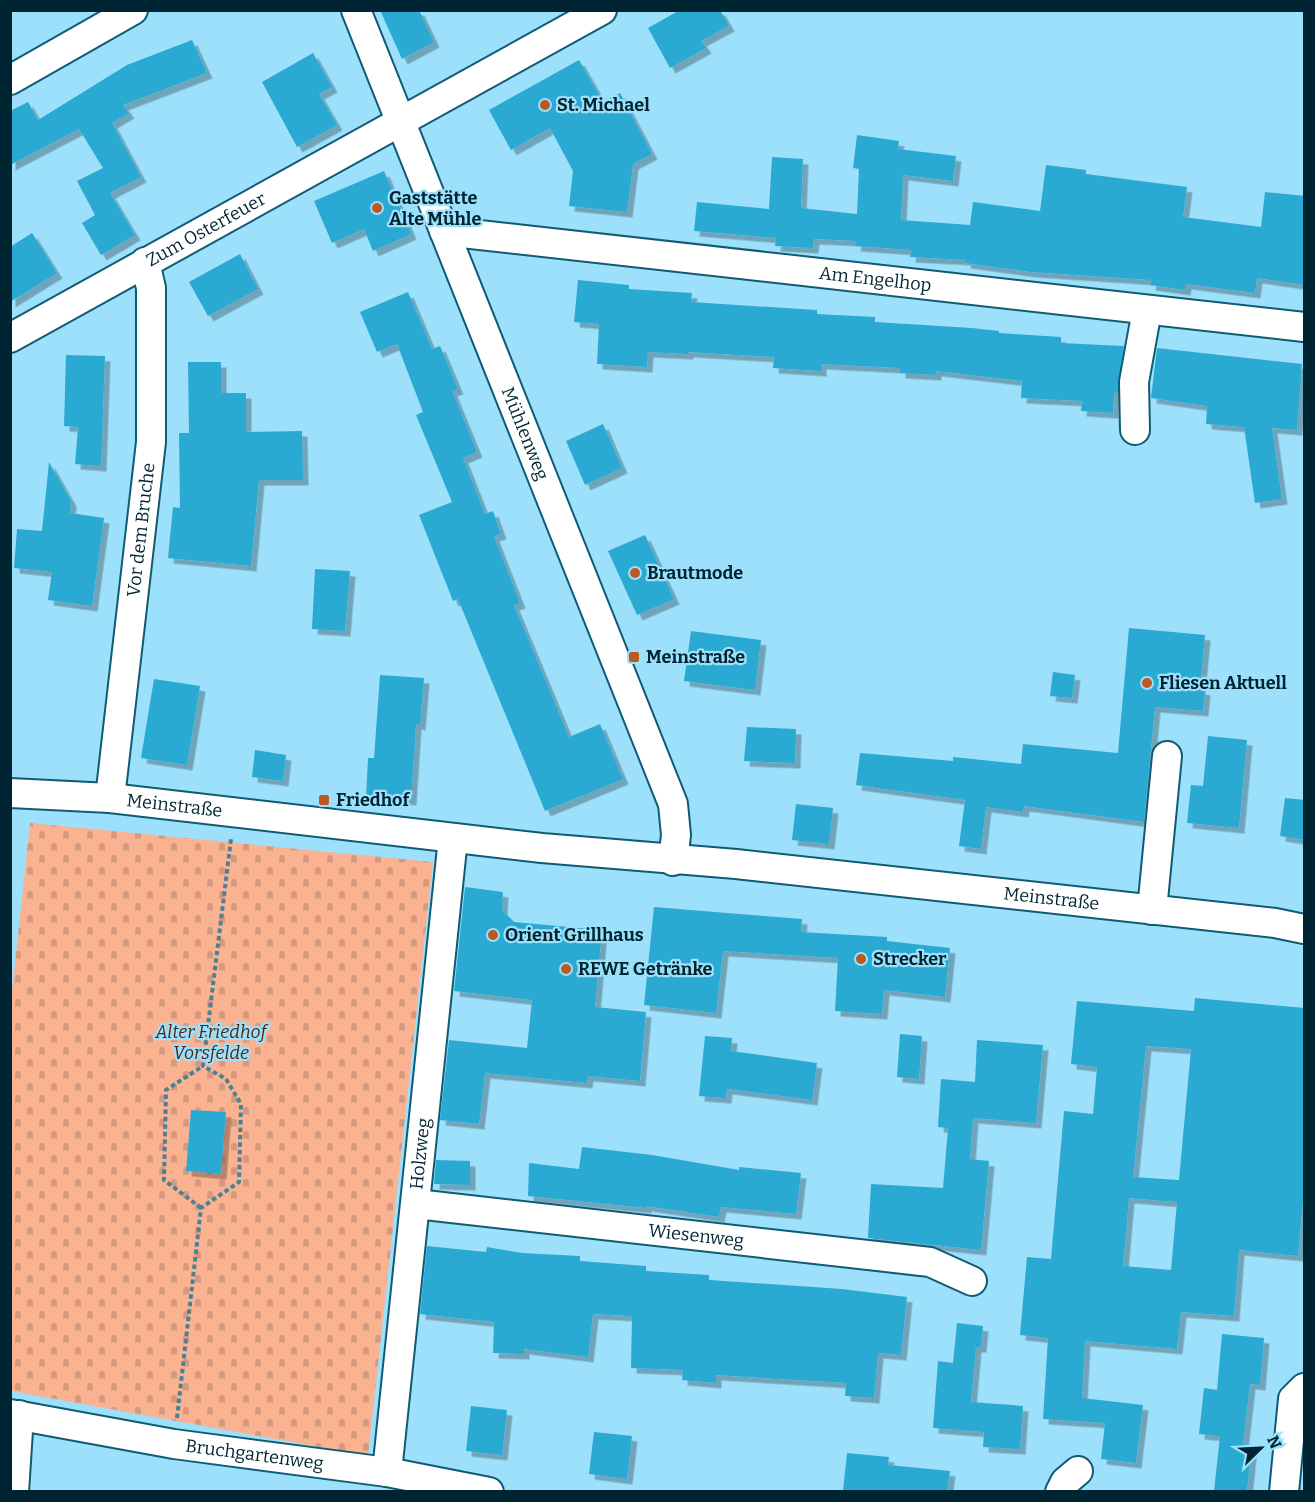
<svg xmlns="http://www.w3.org/2000/svg" width="1315" height="1502" font-family="Bitter,serif">
  <style>
    .cemetery { fill: url(#cemetery-stones) }
    .building { fill: #2ba9d2; fill-rule: evenodd; filter: url(#shadow) }
    .lines { fill: none; stroke-linecap: round; stroke-linejoin: round }
    .minor-casing { stroke: #105b74; stroke-width: 32 }
    .path { stroke: #4c8195; stroke-width: 4; stroke-dasharray: 4.5 3; stroke-linecap: butt }
    .minor { stroke: #fff; stroke-width: 28 }
    .poi-dot { fill: #bc5823; stroke: #9ce0fc; stroke-width: 2 }
    .labels { text-anchor: middle; stroke-width: 4.5; stroke-linejoin: round; paint-order: stroke }
    .poi-label { font-size: 18px; font-weight: bold; fill: #002532; stroke: #9ce0fc; text-anchor: start }
    .street-label { font-size: 18px; fill: #002532; stroke: #9ce0fc }
    .park-label { font-size: 18px; font-style: italic; fill: #522712; stroke: #9ce0fc }
  </style>
  <defs>
    <pattern id="cemetery-stones" width="16" height="16" patternUnits="userSpaceOnUse" patternTransform="scale(1.5)"><rect width="16" height="16" fill="#fab291"/><path d="M2 7V4a2 2 0 0 1 4 0v3zM10 15v-3a2 2 0 0 1 4 0v3z" fill="#d4997e"/></pattern>
    <filter id="shadow"><feDropShadow dx="5.5" dy="5.5" stdDeviation="0" flood-color="#0004"/></filter>
  </defs>
  <rect width="100%" height="100%" fill="#9ce0fc"/>
  <path class="cemetery" d="M 30,823 L 433,862 L 368,1456 L 11,1391 L 10,1010 Z"/>
  <path class="building" d="M 380,10 L 419,10 L 434,42 L 402,59 Z
    M 680,10 L 720,10 L 729,26 L 701,41 L 706,48 L 670,68 L 648,28 Z
    M 192,40 L 207,73 L 123,105 L 129,113 L 112,123 L 141,177 L 110,193 L 135,235 L 101,255 L 82,223 L 95,215 L 77,181 L 103,168 L 79,129 L 10,165 L 10,111 L 28,102 L 38,120 L 127,65 Z
    M 313,53 L 332,87 L 319,94 L 337,125 L 297,147 L 262,82 Z
    M 579,60 L 603,102 L 620,93 L 652,154 L 633,164 L 627,212 L 569,206 L 573,171 L 550,128 L 511,150 L 489,110 Z
    M 857,135 L 899,141 L 898,149 L 956,156 L 953,181 L 903,175 L 901,220 L 970,225 L 973,202 L 1040,211 L 1046,165 L 1086,170 L 1086,174 L 1187,187 L 1183,217 L 1261,227 L 1265,192 L 1305,196 L 1305,285 L 1257,278 L 1255,293 L 1186,284 L 1185,290 L 1150,285 L 1151,280 L 1031,272 L 965,263 L 966,260 L 910,257 L 911,250 L 855,246 L 856,241 L 814,239 L 813,248 L 775,246 L 776,238 L 694,231 L 697,202 L 769,209 L 772,157 L 803,159 L 801,208 L 857,214 L 859,169 L 853,168 Z
    M 384,171 L 411,234 L 373,251 L 364,229 L 332,243 L 314,201 Z
    M 32,233 L 57,273 L 10,302 L 10,247 Z
    M 240,254 L 258,289 L 208,316 L 189,282 Z
    M 578,280 L 629,285 L 629,289 L 692,293 L 691,302 L 817,310 L 817,314 L 875,317 L 875,322 L 972,328 L 999,331 L 999,333 L 1061,337 L 1061,343 L 1124,346 L 1118,393 L 1114,392 L 1113,413 L 1081,411 L 1082,401 L 1021,398 L 1022,381 L 936,371 L 936,375 L 900,373 L 900,368 L 821,364 L 821,371 L 773,368 L 774,357 L 688,352 L 688,354 L 648,352 L 647,367 L 597,364 L 599,324 L 574,322 Z
    M 408,292 L 432,349 L 440,346 L 458,389 L 452,391 L 477,452 L 463,458 L 485,514 L 493,511 L 501,534 L 494,536 L 520,603 L 514,605 L 569,737 L 600,724 L 623,779 L 545,811 L 458,599 L 453,601 L 419,515 L 452,502 L 416,415 L 423,412 L 397,344 L 377,352 L 360,312 Z
    M 1157,348 L 1302,364 L 1297,430 L 1272,428 L 1282,499 L 1255,503 L 1244,427 L 1206,424 L 1207,406 L 1151,398 Z
    M 66,355 L 105,356 L 101,466 L 75,464 L 78,427 L 64,426 Z
    M 188,362 L 221,362 L 221,393 L 246,393 L 246,432 L 302,431 L 303,480 L 259,480 L 251,566 L 168,558 L 173,507 L 180,508 L 179,433 L 189,433 Z
    M 603,424 L 622,468 L 585,485 L 566,441 Z
    M 49,462 L 71,501 L 70,513 L 104,518 L 92,606 L 48,600 L 52,572 L 14,568 L 17,529 L 42,531 Z
    M 645,535 L 674,599 L 637,615 L 608,551 Z
    M 315,569 L 350,571 L 345,631 L 312,629 Z
    M 1129,628 L 1205,635 L 1200,689 L 1205,690 L 1203,711 L 1155,707 L 1144,822 L 1024,806 L 1023,812 L 986,807 L 981,849 L 959,846 L 965,800 L 856,785 L 860,753 L 953,761 L 953,757 L 1021,764 L 1023,744 L 1118,753 Z
    M 691,631 L 761,640 L 755,690 L 684,681 Z
    M 1053,672 L 1075,675 L 1072,698 L 1050,696 Z
    M 380,675 L 424,678 L 420,725 L 416,724 L 411,800 L 366,797 L 368,758 L 374,758 Z
    M 154,679 L 200,686 L 187,765 L 141,758 Z
    M 747,727 L 796,729 L 795,763 L 744,761 Z
    M 1208,736 L 1247,740 L 1239,828 L 1187,823 L 1191,785 L 1203,786 Z
    M 255,750 L 286,755 L 283,781 L 252,777 Z
    M 1285,798 L 1305,800 L 1305,840 L 1280,836 Z
    M 796,804 L 833,808 L 829,844 L 792,840 Z
    M 465,887 L 503,892 L 502,910 L 514,922 L 602,930 L 595,1007 L 646,1012 L 640,1081 L 588,1076 L 587,1083 L 485,1073 L 479,1124 L 440,1120 L 449,1040 L 527,1048 L 532,1000 L 454,991 Z
    M 654,907 L 802,919 L 801,932 L 887,937 L 887,941 L 950,948 L 945,997 L 884,990 L 882,1014 L 835,1011 L 838,958 L 723,951 L 716,1013 L 644,1005 Z
    M 1195,998 L 1305,1008 L 1305,1178 L 1298,1256 L 1239,1250 L 1234,1316 L 1181,1312 L 1177,1349 L 1085,1341 L 1082,1398 L 1143,1405 L 1136,1463 L 1101,1459 L 1105,1423 L 1043,1419 L 1048,1338 L 1020,1335 L 1027,1257 L 1051,1259 L 1064,1111 L 1093,1114 L 1097,1067 L 1071,1064 L 1077,1001 L 1194,1011 ZM 1146,1046 L 1191,1049 L 1179,1180 L 1133,1177 ZM 1129,1198 L 1177,1202 L 1171,1270 L 1123,1266 Z
    M 900,1034 L 922,1036 L 919,1079 L 897,1077 Z
    M 705,1036 L 732,1038 L 731,1051 L 817,1063 L 812,1100 L 727,1089 L 726,1098 L 699,1096 Z
    M 977,1040 L 1043,1045 L 1036,1123 L 973,1118 L 970,1159 L 989,1161 L 981,1250 L 868,1238 L 871,1184 L 943,1188 L 948,1128 L 938,1127 L 941,1079 L 975,1082 Z
    M 191,1110 L 226,1112 L 221,1174 L 186,1171 Z
    M 582,1147 L 652,1155 L 739,1170 L 739,1167 L 801,1173 L 796,1214 L 721,1207 L 719,1217 L 646,1206 L 646,1208 L 528,1196 L 529,1163 L 579,1169 Z
    M 436,1160 L 470,1161 L 470,1185 L 434,1184 Z
    M 427,1246 L 486,1252 L 487,1247 L 522,1253 L 580,1256 L 580,1261 L 646,1266 L 646,1271 L 709,1275 L 709,1280 L 842,1289 L 907,1297 L 901,1355 L 878,1353 L 874,1398 L 845,1396 L 846,1383 L 716,1375 L 716,1383 L 682,1380 L 683,1370 L 631,1368 L 632,1316 L 593,1314 L 588,1357 L 524,1349 L 524,1354 L 493,1353 L 494,1322 L 420,1314 Z
    M 957,1323 L 983,1326 L 981,1347 L 976,1347 L 971,1402 L 1023,1406 L 1020,1449 L 983,1447 L 984,1432 L 933,1428 L 938,1361 L 953,1363 Z
    M 1222,1334 L 1264,1338 L 1260,1385 L 1250,1384 L 1243,1444 L 1252,1445 L 1247,1491 L 1214,1491 L 1220,1436 L 1199,1434 L 1204,1388 L 1217,1390 Z
    M 471,1406 L 507,1410 L 502,1455 L 466,1451 Z
    M 594,1432 L 632,1436 L 627,1479 L 589,1474 Z
    M 847,1453 L 889,1457 L 888,1465 L 950,1471 L 947,1491 L 843,1491 Z"/>
  <g class="lines">
    <defs>
      <g id="minor">
        <path id="s1" d="M 356,10 L 673,804 L 676,835 L 673,861"/>
        <path d="M 10,80 L 133,10"/>
        <path id="s2" d="M 444,231 L 1304,327"/>
        <path id="s3" d="M 10,338 L 602,10"/>
        <path d="M 1135,430 L 1134,382 L 1147,310"/>
        <path id="s4" d="M 10,793 L 110,798 L 542,848 L 736,864 L 1275,923 L 1304,929"/>
        <path id="s5" d="M 110,798 L 151,442 L 151,288 L 145,262"/>
        <path d="M 1152,910 L 1167,756"/>
        <path id="s6" d="M 416,1204 L 930,1262 L 972,1281"/>
        <path id="s7" d="M 10,1414 L 174,1444 L 387,1472 L 489,1492"/>
        <path id="s8" d="M 387,1472 L 453,838"/>
        <path d="M 14,1492 L 19,1415"/>
        <path d="M 1060,1492 L 1065,1482 L 1078,1471"/>
        <path d="M 1284,1492 L 1293,1399 L 1304,1388"/>
      </g>
    </defs>
    <use href="#minor" class="minor-casing"/>
    <path class="path" d="M 201,1208 L 164,1180 L 166,1090 L 203,1066
      M 177,1418 L 201,1208 L 239,1182 L 241,1104 L 226,1079 L 203,1066 L 231,839"/>
    <use href="#minor" class="minor"/>
  </g>
  <g class="poi-dot">
    <circle cx="545" cy="105" r="6"/>
    <circle cx="377" cy="208" r="6"/>
    <circle cx="635" cy="573" r="6"/>
    <rect x="628" y="651" width="12" height="12" rx="3"/>
    <circle cx="1147" cy="683" r="6"/>
    <rect x="318" y="794" width="12" height="12" rx="3"/>
    <circle cx="493" cy="935" r="6"/>
    <circle cx="861" cy="959" r="6"/>
    <circle cx="566" cy="969" r="6"/>
  </g>
  <g class="labels">
    <g class="poi-label">
      <text x="557" y="111">St. Michael</text>
      <text x="389" y="204">Gaststätte<tspan x="389" dy="21">Alte Mühle</tspan></text>
      <text x="647" y="579">Brautmode</text>
      <text x="646" y="663">Meinstraße</text>
      <text x="1159" y="689">Fliesen Aktuell</text>
      <text x="336" y="806">Friedhof</text>
      <text x="505" y="941">Orient Grillhaus</text>
      <text x="873" y="965">Strecker</text>
      <text x="578" y="975">REWE Getränke</text>
    </g>
    <g class="street-label">
      <text dy="6" stroke="none"><textPath href="#s3" startOffset="224">Zum Osterfeuer</textPath></text>
      <text dy="6" stroke="none"><textPath href="#s2" startOffset="434">Am Engelhop</textPath></text>
      <text dy="6" stroke="none"><textPath href="#s1" startOffset="456">Mühlenweg</textPath></text>
      <text dy="6" stroke="none"><textPath href="#s5" startOffset="270">Vor dem Bruche</textPath></text>
      <text dy="6" stroke="none"><textPath href="#s4" startOffset="165">Meinstraße</textPath></text>
      <text dy="6" stroke="none"><textPath href="#s4" startOffset="1047">Meinstraße</textPath></text>
      <text dy="6" stroke="none"><textPath href="#s8" startOffset="320">Holzweg</textPath></text>
      <text dy="6" stroke="none"><textPath href="#s6" startOffset="282">Wiesenweg</textPath></text>
      <text dy="6" stroke="none"><textPath href="#s7" startOffset="248">Bruchgartenweg</textPath></text>
    </g>
    <g class="park-label">
      <text x="211" y="1038">Alter Friedhof<tspan x="211" dy="21">Vorsfelde</tspan></text>
    </g>
  </g>
  <rect width="1315" height="1502" fill="none" stroke="#002532" stroke-width="24"/>
  <g transform="translate(1261 1448) rotate(66)" stroke="#9ce0fc" stroke-width="4.5" paint-order="stroke">
  <path d="M0-4.5L10 22L0 15L-10 22Z" fill="#002532"/>
  <text y="-9" font-size="16" font-weight="bold" text-anchor="middle" fill="#002532">N</text>
  </g>
</svg>
